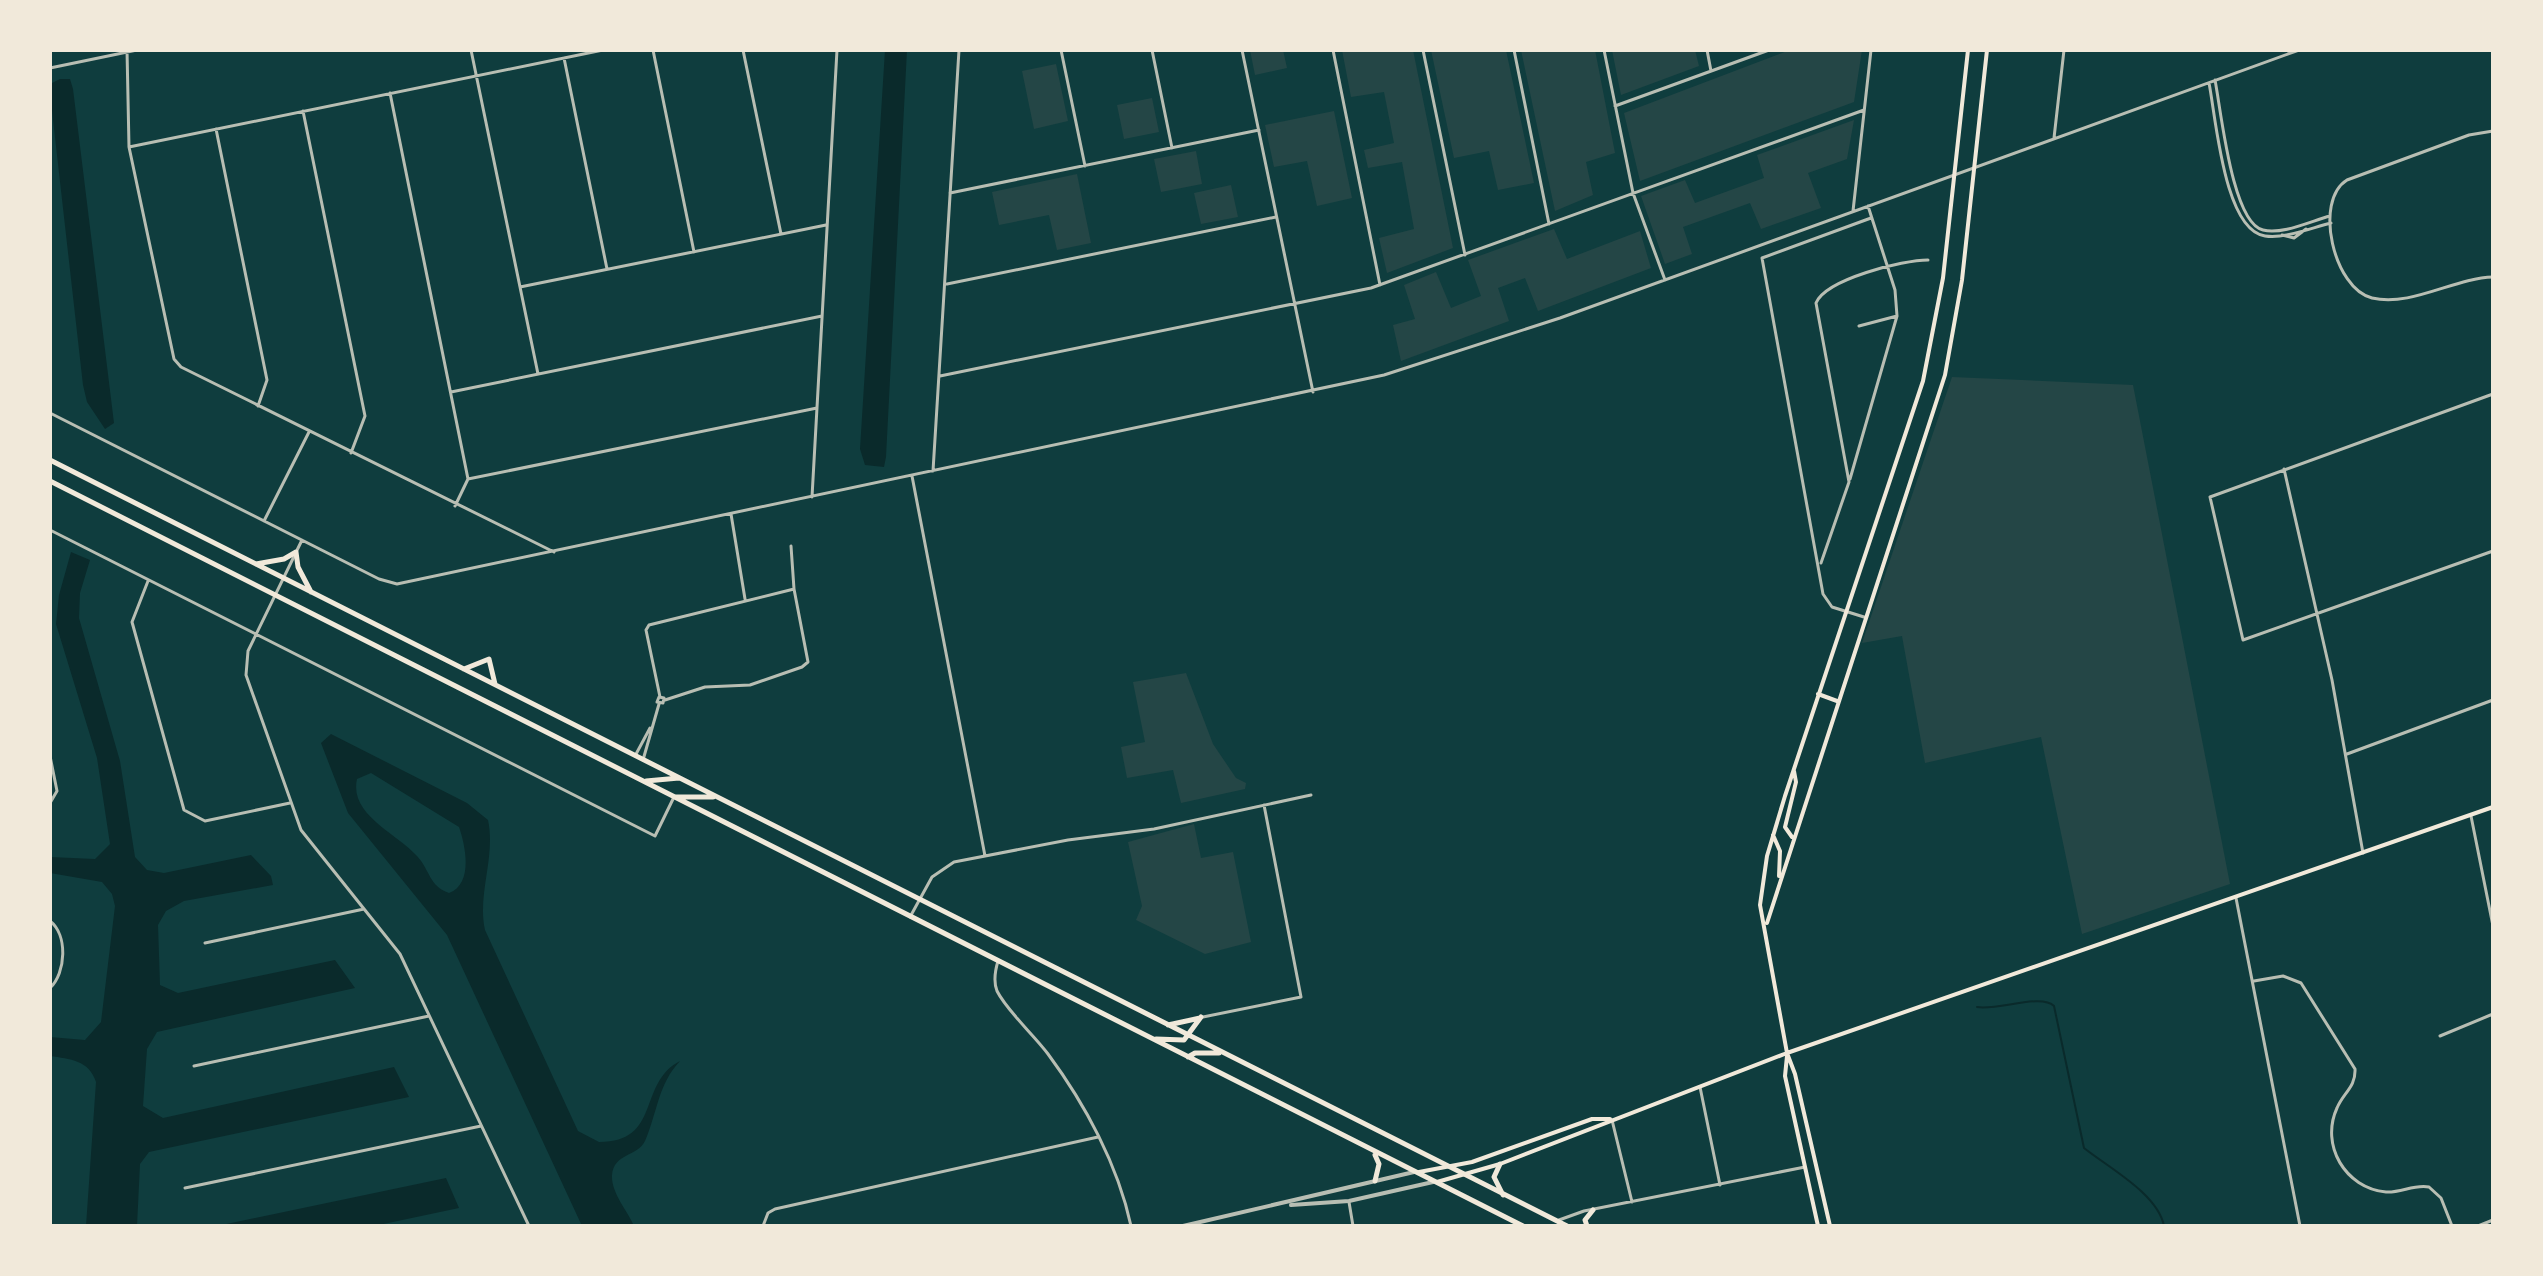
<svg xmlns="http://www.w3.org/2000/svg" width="2543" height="1276" font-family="'Golos Text',sans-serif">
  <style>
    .green { fill: #244646 }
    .water { fill: #0a2a2b; fill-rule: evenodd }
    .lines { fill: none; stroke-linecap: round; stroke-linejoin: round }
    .stream { stroke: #0a2a2b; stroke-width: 2 }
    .minor { stroke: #b8beb3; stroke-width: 3 }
    .tertiary { stroke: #b8beb3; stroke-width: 4 }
    .secondary { stroke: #f1e9da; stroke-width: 4 }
    .primary { stroke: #f1e9da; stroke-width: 5 }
  </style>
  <rect width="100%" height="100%" fill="#0f3d3e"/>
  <path class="green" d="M 1250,50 L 1283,50 L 1287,68 L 1255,75 Z
    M 1342,50 L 1413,50 L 1453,248 L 1387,273 L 1379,238 L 1414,229 L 1402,162 L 1368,168 L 1364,150 L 1394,143 L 1384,92 L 1351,97 Z
    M 1431,50 L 1506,50 L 1534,183 L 1498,190 L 1489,151 L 1454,158 Z
    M 1521,50 L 1595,50 L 1615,153 L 1586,162 L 1593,195 L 1555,211 Z
    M 1612,50 L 1695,50 L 1699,66 L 1621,95 Z
    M 1790,50 L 1862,50 L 1854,102 L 1640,181 L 1624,113 Z
    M 1056,64 L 1068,121 L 1034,129 L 1022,71 Z
    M 1152,98 L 1159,132 L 1124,139 L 1117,105 Z
    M 1334,111 L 1352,198 L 1317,206 L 1307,161 L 1274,167 L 1265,125 Z
    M 1854,120 L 1847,159 L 1808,173 L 1821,208 L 1761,229 L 1750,203 L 1683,227 L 1692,254 L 1665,264 L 1641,196 L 1685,180 L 1695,203 L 1764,178 L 1757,155 Z
    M 1196,151 L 1202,184 L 1161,192 L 1154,159 Z
    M 1077,174 L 1091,243 L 1057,250 L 1049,215 L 999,225 L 992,192 Z
    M 1231,185 L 1238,217 L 1201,224 L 1194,193 Z
    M 1554,229 L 1567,259 L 1640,231 L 1651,268 L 1538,311 L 1525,278 L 1498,288 L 1509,321 L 1401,361 L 1393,325 L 1415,319 L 1404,285 L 1436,272 L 1451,308 L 1481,296 L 1468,260 Z
    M 1952,377 L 2133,385 L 2230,884 L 2082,934 L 2041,737 L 1925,763 L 1902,636 L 1862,643 Z
    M 1186,673 L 1213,744 L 1236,778 L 1246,783 L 1245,789 L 1181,803 L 1173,770 L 1127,778 L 1121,747 L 1145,742 L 1133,682 Z
    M 1194,824 L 1201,858 L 1233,852 L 1251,942 L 1205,954 L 1136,920 L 1142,906 L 1128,842 Z"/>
  <path class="water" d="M 885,50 L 907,50 L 886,457 L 884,467 L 865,465 L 860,449 Z
    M 60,79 L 70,79 L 73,89 L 114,423 L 105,429 L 87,402 L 83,385 L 50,93 L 50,84 Z
    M 71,552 L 90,560 L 80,593 L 79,618 L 120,761 L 135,857 L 147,870 L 164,873 L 251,855 L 271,876 L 273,885 L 184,901 L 166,911 L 158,925 L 160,985 L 178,993 L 335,960 L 355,988 L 157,1032 L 147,1049 L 143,1106 L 163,1118 L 394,1067 L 409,1097 L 149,1152 L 140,1164 L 137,1226 L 86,1226 L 96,1082 C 89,1060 70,1059 50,1056 L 50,1037 L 85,1040 L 101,1022 L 115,906 L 112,894 L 102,882 L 50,873 L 50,857 L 95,859 L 110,844 L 97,758 L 56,624 L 59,595 Z
    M 331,734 L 467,803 L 488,820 C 496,857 477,894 485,930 L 578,1131 L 599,1142 C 662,1142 637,1083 680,1061 C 658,1084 657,1114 645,1141 C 637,1157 614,1153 612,1175 C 611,1193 627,1210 634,1226 L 582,1226 L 447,935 L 348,813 L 321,743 ZM 371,773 L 459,827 C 466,847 473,884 449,893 C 429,886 430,870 417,856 C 397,833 349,815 357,779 Z
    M 446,1178 L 459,1208 L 374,1226 L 217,1226 Z"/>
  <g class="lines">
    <path class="stream" d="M 1977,1007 C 1997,1011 2041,993 2054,1006 L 2084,1148 C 2109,1168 2158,1194 2164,1226"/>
    <path class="minor" d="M 127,50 L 129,147 L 174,359 L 181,367 L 554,552
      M 471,50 L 538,374
      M 653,50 L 694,252
      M 743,50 L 781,234
      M 1061,50 L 1085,166
      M 1152,50 L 1172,148
      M 1242,50 L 1313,392
      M 1333,50 L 1380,285
      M 1423,50 L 1465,255
      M 1514,50 L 1549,224
      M 1604,50 L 1633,193 L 1665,280
      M 1707,50 L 1711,71
      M 564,58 L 607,269
      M 50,68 L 137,50
      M 2215,80 C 2221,110 2232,223 2263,230 C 2282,235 2311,221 2330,216
      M 2209,83 C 2216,118 2224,230 2265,236 C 2285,239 2311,228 2331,223
      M 390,93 L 468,479 L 455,506
      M 1615,106 L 1769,50
      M 303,111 L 365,416 L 351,453
      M 216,129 L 267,380 L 258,406
      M 2493,131 L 2469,135 L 2347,180 C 2313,201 2334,289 2372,298 C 2412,307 2454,278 2493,277
      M 2054,138 L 2064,50
      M 129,147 L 603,50
      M 950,193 L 1259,130
      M 1853,211 L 1871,50
      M 2282,235 L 2294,238 L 2306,229
      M 947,284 L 1276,217
      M 520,287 L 826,225
      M 1859,326 L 1897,316
      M 940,376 L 1371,288 L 1864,110
      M 451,392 L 822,316
      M 2493,394 L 2210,497 L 2243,640 L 2493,551
      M 50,413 L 379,579 L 397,584 L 1384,375 L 1560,318 L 2299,50
      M 2284,469 L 2332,680 L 2363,853
      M 933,471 L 959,50
      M 912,476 L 985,856
      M 468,479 L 817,408
      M 1850,479 L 1897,316 L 1895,290 L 1868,206
      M 812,497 L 837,50
      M 731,514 L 745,599
      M 264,521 L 309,432
      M 50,530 L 655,836 L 674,797
      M 302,540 L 248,651 L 246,675 L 301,830 L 400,954 L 529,1226
      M 791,546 L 794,589
      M 1821,563 L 1849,482 L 1816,303 C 1826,279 1903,260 1928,260
      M 148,581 L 132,622 L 184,810 L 205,821 L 290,803
      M 1864,617 L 1832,607 L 1823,594 L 1762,258 L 1871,218
      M 659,697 L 664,698 L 663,703 L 657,702 Z
      M 660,697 L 646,630 L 649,625 L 794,589 L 808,662 L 802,667 L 750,685 L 705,687 L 665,700
      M 2347,754 L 2493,700
      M 50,756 L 57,791 L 50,803
      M 635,756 L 650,728
      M 643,760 L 659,704
      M 2471,816 L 2493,926
      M 2236,898 L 2300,1226
      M 910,917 L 932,877 L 954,862 L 1068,840 L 1154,829 L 1311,795
      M 50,921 C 68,935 66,973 50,988
      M 205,943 L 364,909
      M 998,961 C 995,971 993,981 997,991 C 1007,1011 1034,1035 1048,1054 C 1085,1104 1118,1165 1131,1226
      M 2254,981 L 2283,976 L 2301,983 L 2355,1069 C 2356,1087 2343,1093 2337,1108 C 2320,1145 2345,1188 2386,1192 C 2401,1193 2414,1184 2429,1187 L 2441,1198 L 2452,1226
      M 1203,1017 L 1301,997 L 1264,805
      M 2440,1036 L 2493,1014
      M 194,1066 L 429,1016
      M 1700,1087 L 1720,1185
      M 1612,1120 L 1632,1202
      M 185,1188 L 481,1126
      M 1349,1202 L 1353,1226
      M 1559,1220 L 1584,1211 L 1805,1167
      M 763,1226 L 768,1213 L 775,1209 L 1098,1137
      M 2478,1226 L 2493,1220"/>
    <path class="tertiary" d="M 1291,1205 L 1349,1201 L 1433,1182
      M 1183,1226 L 1414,1172"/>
    <path class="secondary" d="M 1818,694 L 1837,701
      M 1773,835 L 1780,851 L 1779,876
      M 1792,837 L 1785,827 L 1796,782 L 1794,771
      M 1767,923 L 1945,375 L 1962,280 L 1987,50
      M 1787,1056 L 1785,1076 L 1818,1226
      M 1419,1172 L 1472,1162 L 1592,1119 L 1610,1119
      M 1437,1182 L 1500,1164 L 1787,1053 L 2493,807
      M 1830,1226 L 1795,1074 L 1787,1053 L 1760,905 L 1767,856 L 1785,796 L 1923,381 L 1943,278 L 1968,50"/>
    <path class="primary" d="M 50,460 L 1567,1226
      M 50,481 L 1523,1226
      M 256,564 L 284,559 L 296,552 L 298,567 L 311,592
      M 464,669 L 489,659 L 495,684
      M 646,781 L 679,778
      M 676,797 L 713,797
      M 1168,1025 L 1200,1018
      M 1156,1039 L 1184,1040 L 1201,1017
      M 1188,1057 L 1195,1053 L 1219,1053
      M 1375,1155 L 1379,1164 L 1375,1181
      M 1500,1164 L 1494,1177 L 1503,1195
      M 1587,1226 L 1585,1220 L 1593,1210"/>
  </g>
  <rect width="2543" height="1276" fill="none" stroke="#f1e9da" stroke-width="104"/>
</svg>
